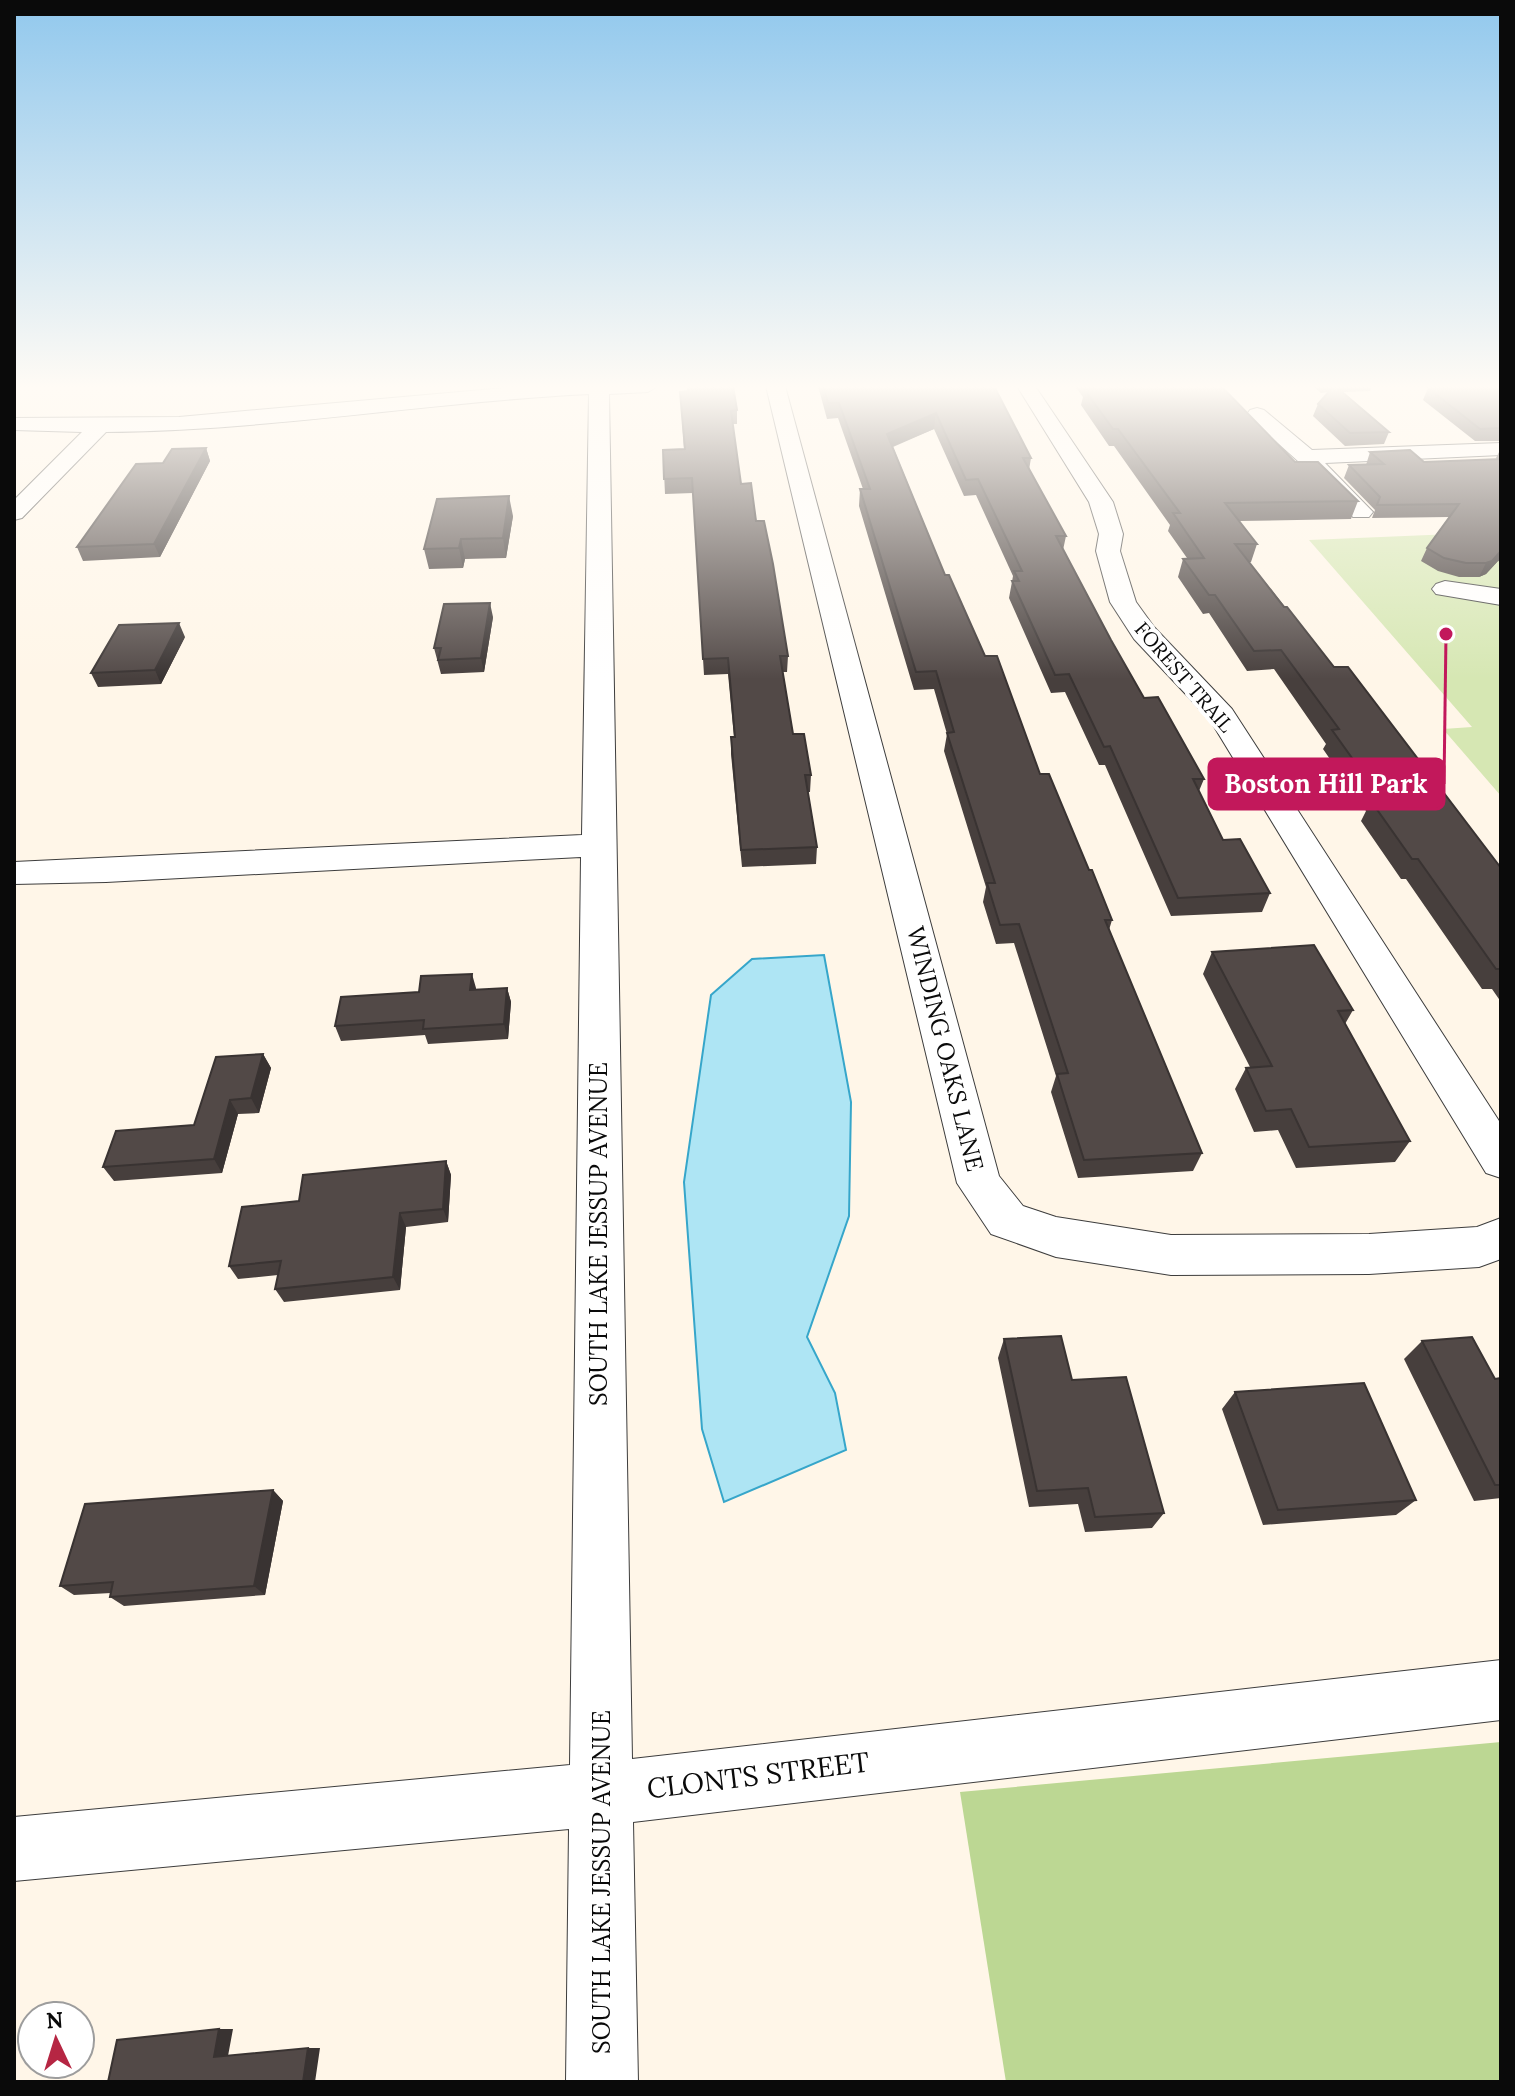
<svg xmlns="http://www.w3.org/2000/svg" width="1515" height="2096" font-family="Lora,serif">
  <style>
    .green { fill: #d6e7b3 }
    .forest { fill: #bcd793 }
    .water { fill: #aee5f4; stroke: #36a6ca; stroke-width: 2 }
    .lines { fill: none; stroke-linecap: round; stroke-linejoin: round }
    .minor-casing { stroke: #3d3d3d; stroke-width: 2 }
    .minor { fill: #fff; fill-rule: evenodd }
    .wall { fill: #473f3d }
    .shaded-wall { fill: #393332 }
    .building { fill: #524947; stroke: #393332; stroke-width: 2 }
    .labels { text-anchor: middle; stroke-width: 8; stroke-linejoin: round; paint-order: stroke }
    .far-street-label { font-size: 20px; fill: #0a0a0a; stroke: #fff }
    .street-label { font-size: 24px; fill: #0a0a0a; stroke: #fff }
    .near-street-label { font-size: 28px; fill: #0a0a0a; stroke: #fff }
    .leader { fill: none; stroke: #c2185b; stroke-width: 3 }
    .callout-dot { fill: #c2185b; stroke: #fff; stroke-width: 3 }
    .callout { fill: #c2185b; stroke: #c2185b; stroke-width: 3 }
    .callout-label { font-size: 26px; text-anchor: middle; font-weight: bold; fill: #fff }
  </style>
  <rect width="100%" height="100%" fill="#fff6e8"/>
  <path class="green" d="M 1501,532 L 1501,796 L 1443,729 L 1472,727 L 1309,540 Z"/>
  <path class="forest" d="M 1501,1742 L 1501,2082 L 1006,2082 L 960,1792 Z"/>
  <path class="water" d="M 824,955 L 851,1102 L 849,1216 L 807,1337 L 835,1393 L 846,1450 L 724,1502 L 702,1429 L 684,1182 L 711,995 L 752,959 Z"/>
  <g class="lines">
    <defs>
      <path id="minor" d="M 526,386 L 658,386 L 648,392 L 609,394 L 632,1759 L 1501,1660 L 1501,1720 L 633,1822 L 638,2082 L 566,2082 L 569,1829 L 14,1881 L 14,1817 L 570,1765 L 581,857 L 106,882 L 14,884 L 14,862 L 582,835 L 589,394 C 428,402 267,431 106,432 L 22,518 L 14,520 L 14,500 L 82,432 L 14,430 L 14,418 L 179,417 Z
        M 766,386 L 785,386 L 999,1176 L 1023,1206 L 1056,1217 L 1171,1235 L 1369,1234 L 1477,1227 L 1501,1218 L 1501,1259 L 1479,1267 L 1369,1274 L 1171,1275 L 1056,1257 L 991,1234 L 957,1183 Z
        M 1017,386 L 1035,386 L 1113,502 L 1123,534 L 1120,551 L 1136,602 L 1154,627 L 1232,709 L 1501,1124 L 1501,1178 L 1486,1173 L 1210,720 L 1134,639 L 1110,602 L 1096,551 L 1099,534 L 1089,502 Z
        M 1257,408 L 1264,410 L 1312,450 L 1501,443 L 1501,455 L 1325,463 L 1373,512 L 1369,517 L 1353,517 L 1299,462 L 1250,418 L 1247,414 L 1250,410 Z
        M 1445,581 L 1501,589 L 1501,605 L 1436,594 L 1432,589 L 1436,584 Z"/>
    </defs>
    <use href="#minor" class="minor-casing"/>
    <use href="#minor" class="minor"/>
  </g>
  <path class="wall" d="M 818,386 L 994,386 L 1031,458 L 1029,470 L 1066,536 L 1063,550 L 1111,640 L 1144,698 L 1204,779 L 1199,791 L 1223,840 L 1270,893 L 1262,912 L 1171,916 L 1105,765 L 1099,765 L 1065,692 L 1051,693 L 1009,598 L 1013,576 L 976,495 L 964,496 L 934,429 L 893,447 L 945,575 L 1040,774 L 1112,920 L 1109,930 L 1202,1153 L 1193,1171 L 1078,1178 L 1051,1092 L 1056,1076 L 1014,943 L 996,944 L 983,902 L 986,887 L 944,751 L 947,734 L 934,689 L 914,690 L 859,506 L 860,489 L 863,489 L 838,418 L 827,419 Z
    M 1075,386 L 1221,386 L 1295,462 L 1358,501 L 1351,519 L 1239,521 L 1257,544 L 1251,562 L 1249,562 L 1334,667 L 1501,868 L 1501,1002 L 1492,989 L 1482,989 L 1406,879 L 1401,879 L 1361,821 L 1366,811 L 1323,749 L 1326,744 L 1274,669 L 1247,671 L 1209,613 L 1203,614 L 1178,577 L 1183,559 L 1187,558 L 1168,531 L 1170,525 L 1114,446 L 1109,446 L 1081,405 L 1083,397 Z
    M 1313,386 L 1372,386 L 1370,391 L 1343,392 L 1389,432 L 1384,444 L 1345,446 L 1313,416 L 1318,404 L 1328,392 L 1321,393 Z
    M 1501,386 L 1501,441 L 1475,441 L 1423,400 L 1428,388 Z
    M 681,406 L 737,410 L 737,424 L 733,424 L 741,484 L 756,521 L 788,656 L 787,672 L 783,672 L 793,734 L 811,775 L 810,792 L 808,792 L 817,847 L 816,864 L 742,867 L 731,754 L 731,737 L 734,737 L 728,674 L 704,675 L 693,493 L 665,494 L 663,450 L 684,449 Z
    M 206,448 L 210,461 L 160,557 L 83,561 L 77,547 L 163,463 Z
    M 1501,448 L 1501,562 L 1498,561 L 1486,574 L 1479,577 L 1459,577 L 1438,571 L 1421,561 L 1427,548 L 1449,517 L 1372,518 L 1375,510 L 1344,478 L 1349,465 L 1366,465 L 1370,452 L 1424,462 L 1498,460 L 1496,458 Z
    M 513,516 L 506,558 L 465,559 L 463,568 L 429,569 L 424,549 Z
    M 493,617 L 484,672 L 441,674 L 434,648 Z
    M 185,637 L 161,684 L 98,687 L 91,673 Z
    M 1212,952 L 1353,1010 L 1345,1024 L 1410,1141 L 1395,1162 L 1296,1168 L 1278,1130 L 1254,1132 L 1235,1089 L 1246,1068 L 1250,1067 L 1203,974 Z
    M 476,988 L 476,990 L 507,988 L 511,1002 L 508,1039 L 428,1044 L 425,1035 L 341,1041 L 335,1026 Z
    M 263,1054 L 271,1068 L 259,1113 L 238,1114 L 222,1173 L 114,1181 L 103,1167 L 194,1125 Z
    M 446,1161 L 451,1175 L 448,1222 L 406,1227 L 400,1290 L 284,1302 L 275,1289 L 278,1275 L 238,1279 L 229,1266 L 299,1201 Z
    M 1004,1339 L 1072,1380 L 1164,1513 L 1152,1528 L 1085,1532 L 1078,1504 L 1029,1507 L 998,1358 Z
    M 1422,1341 L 1495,1379 L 1501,1378 L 1501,1498 L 1474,1501 L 1404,1359 Z
    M 1235,1392 L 1416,1500 L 1396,1515 L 1263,1525 L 1222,1409 Z
    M 273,1490 L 283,1501 L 265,1595 L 124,1606 L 110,1597 L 111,1593 L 74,1595 L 60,1586 Z"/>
  <path class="shaded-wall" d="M 936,413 L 934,429 L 886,449 L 887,434 Z
    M 206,448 L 210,461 L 160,557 L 154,544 Z
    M 509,496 L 513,516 L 506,558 L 503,538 Z
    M 461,539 L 465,559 L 463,568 L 459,548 Z
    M 1501,551 L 1501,554 L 1498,561 L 1486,574 L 1479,577 L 1486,563 Z
    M 490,603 L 493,617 L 484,672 L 481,658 Z
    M 179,623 L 185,637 L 161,684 L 155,670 Z
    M 472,974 L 476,988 L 474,1005 L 470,990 Z
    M 507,988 L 511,1002 L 508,1039 L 504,1024 Z
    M 263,1054 L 271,1068 L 259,1113 L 251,1098 Z
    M 230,1100 L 238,1114 L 222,1173 L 214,1159 Z
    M 446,1161 L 451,1175 L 448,1222 L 443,1209 Z
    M 400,1213 L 406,1227 L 400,1290 L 393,1277 Z
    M 273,1490 L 283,1501 L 265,1595 L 254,1586 Z
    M 219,2029 L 233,2029 L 228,2056 L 214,2057 Z
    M 308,2048 L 320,2048 L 315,2082 L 303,2082 Z"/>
  <path class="building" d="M 688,386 L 733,386 L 737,410 L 731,411 L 741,484 L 751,483 L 756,521 L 764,521 L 773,564 L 788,656 L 780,656 L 793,734 L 804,734 L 811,775 L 805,775 L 817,847 L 741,850 L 731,737 L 735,737 L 728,658 L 703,659 L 692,478 L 664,479 L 663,450 L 685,449 L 680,392 L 688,391 Z
    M 823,386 L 994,386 L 1031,458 L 1023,458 L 1066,536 L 1056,536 L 1111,640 L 1144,698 L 1158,697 L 1204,779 L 1193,779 L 1223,840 L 1240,839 L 1270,893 L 1178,898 L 1110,746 L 1104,747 L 1069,674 L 1055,675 L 1012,581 L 1019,581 L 1014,571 L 1022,571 L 978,479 L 966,480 L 936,413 L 887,434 L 945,575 L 949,575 L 985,656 L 997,656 L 1040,774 L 1049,774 L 1089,870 L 1092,870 L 1112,920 L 1105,920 L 1202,1153 L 1084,1160 L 1057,1074 L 1068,1073 L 1019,924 L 1000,925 L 987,883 L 995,883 L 947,733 L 954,732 L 936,671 L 916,672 L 860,489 L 870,489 L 839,403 L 828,403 Z
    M 1090,386 L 1221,386 L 1295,462 L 1318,462 L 1358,501 L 1225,503 L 1257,544 L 1235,544 L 1284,607 L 1287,607 L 1334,667 L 1348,667 L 1501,868 L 1501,969 L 1496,969 L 1418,859 L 1412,859 L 1371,801 L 1382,800 L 1332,730 L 1339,729 L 1281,650 L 1254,651 L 1215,595 L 1209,595 L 1183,559 L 1204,558 L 1173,513 L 1180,513 L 1118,429 L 1113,429 L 1084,389 L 1092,388 Z
    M 1334,386 L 1335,386 L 1389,432 L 1350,433 L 1318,404 Z
    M 1501,386 L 1501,428 L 1480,429 L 1428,388 Z
    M 206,448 L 154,544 L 77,547 L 136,464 L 163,463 L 172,449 Z
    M 1410,450 L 1424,462 L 1501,459 L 1501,551 L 1492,561 L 1486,563 L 1466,563 L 1444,558 L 1427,548 L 1459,504 L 1377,505 L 1380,497 L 1349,465 L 1384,464 L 1370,452 Z
    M 509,496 L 503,538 L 461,539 L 459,548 L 424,549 L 437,499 Z
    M 490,603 L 481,658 L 438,660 L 441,648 L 434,648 L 444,604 Z
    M 179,623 L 155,670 L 91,673 L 119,625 Z
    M 1314,945 L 1353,1010 L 1338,1011 L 1410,1141 L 1309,1147 L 1291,1109 L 1266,1111 L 1246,1068 L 1272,1066 L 1212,952 Z
    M 472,974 L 470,990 L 507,988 L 504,1024 L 423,1029 L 424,1020 L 335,1026 L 341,997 L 419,992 L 421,976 Z
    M 263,1054 L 251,1098 L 230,1100 L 214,1159 L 103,1167 L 116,1131 L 194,1125 L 216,1057 Z
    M 446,1161 L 443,1209 L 400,1213 L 393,1277 L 275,1289 L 281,1261 L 229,1266 L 242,1207 L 299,1201 L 303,1175 Z
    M 1061,1336 L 1072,1380 L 1126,1377 L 1164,1513 L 1095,1517 L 1088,1488 L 1037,1491 L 1004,1339 Z
    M 1472,1337 L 1495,1379 L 1501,1378 L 1501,1485 L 1495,1485 L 1422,1341 Z
    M 1364,1383 L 1416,1500 L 1278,1510 L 1235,1392 Z
    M 273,1490 L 254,1586 L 110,1597 L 113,1582 L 60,1586 L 85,1504 Z
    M 219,2029 L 214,2057 L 308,2048 L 303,2082 L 108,2082 L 117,2040 Z"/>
  <linearGradient id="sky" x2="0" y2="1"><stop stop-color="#91c8ed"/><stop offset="0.57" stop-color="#fffbf5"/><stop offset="1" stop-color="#fffbf5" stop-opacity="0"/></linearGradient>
  <rect width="1515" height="679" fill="url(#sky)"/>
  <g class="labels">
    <g class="far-street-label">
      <text transform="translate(1184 677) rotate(49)" y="7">FOREST TRAIL</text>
    </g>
    <g class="street-label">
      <text transform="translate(945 1049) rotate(76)" y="8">WINDING OAKS LANE</text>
      <text transform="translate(599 1234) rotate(-90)" y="8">SOUTH LAKE JESSUP AVENUE</text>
      <text transform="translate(602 1882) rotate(-90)" y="8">SOUTH LAKE JESSUP AVENUE</text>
    </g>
    <g class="near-street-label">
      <text transform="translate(758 1775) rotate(-7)" y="10">CLONTS STREET</text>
    </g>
  </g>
  <path class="leader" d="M1446 634L1444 784"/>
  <circle class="callout-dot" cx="1446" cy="634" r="8"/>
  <rect class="callout" x="1209" y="759" width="235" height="50" rx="8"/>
  <g class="callout-label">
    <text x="1326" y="793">Boston Hill Park</text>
  </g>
  <rect width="1515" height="2096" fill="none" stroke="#0a0a0a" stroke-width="32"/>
  <g transform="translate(56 2040) rotate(356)"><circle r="38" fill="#ffffff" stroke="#9d9d9d" stroke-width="2"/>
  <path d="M0-6L14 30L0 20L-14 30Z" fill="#b62643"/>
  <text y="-12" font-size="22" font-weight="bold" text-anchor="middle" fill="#0a0a0a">N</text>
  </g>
</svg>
